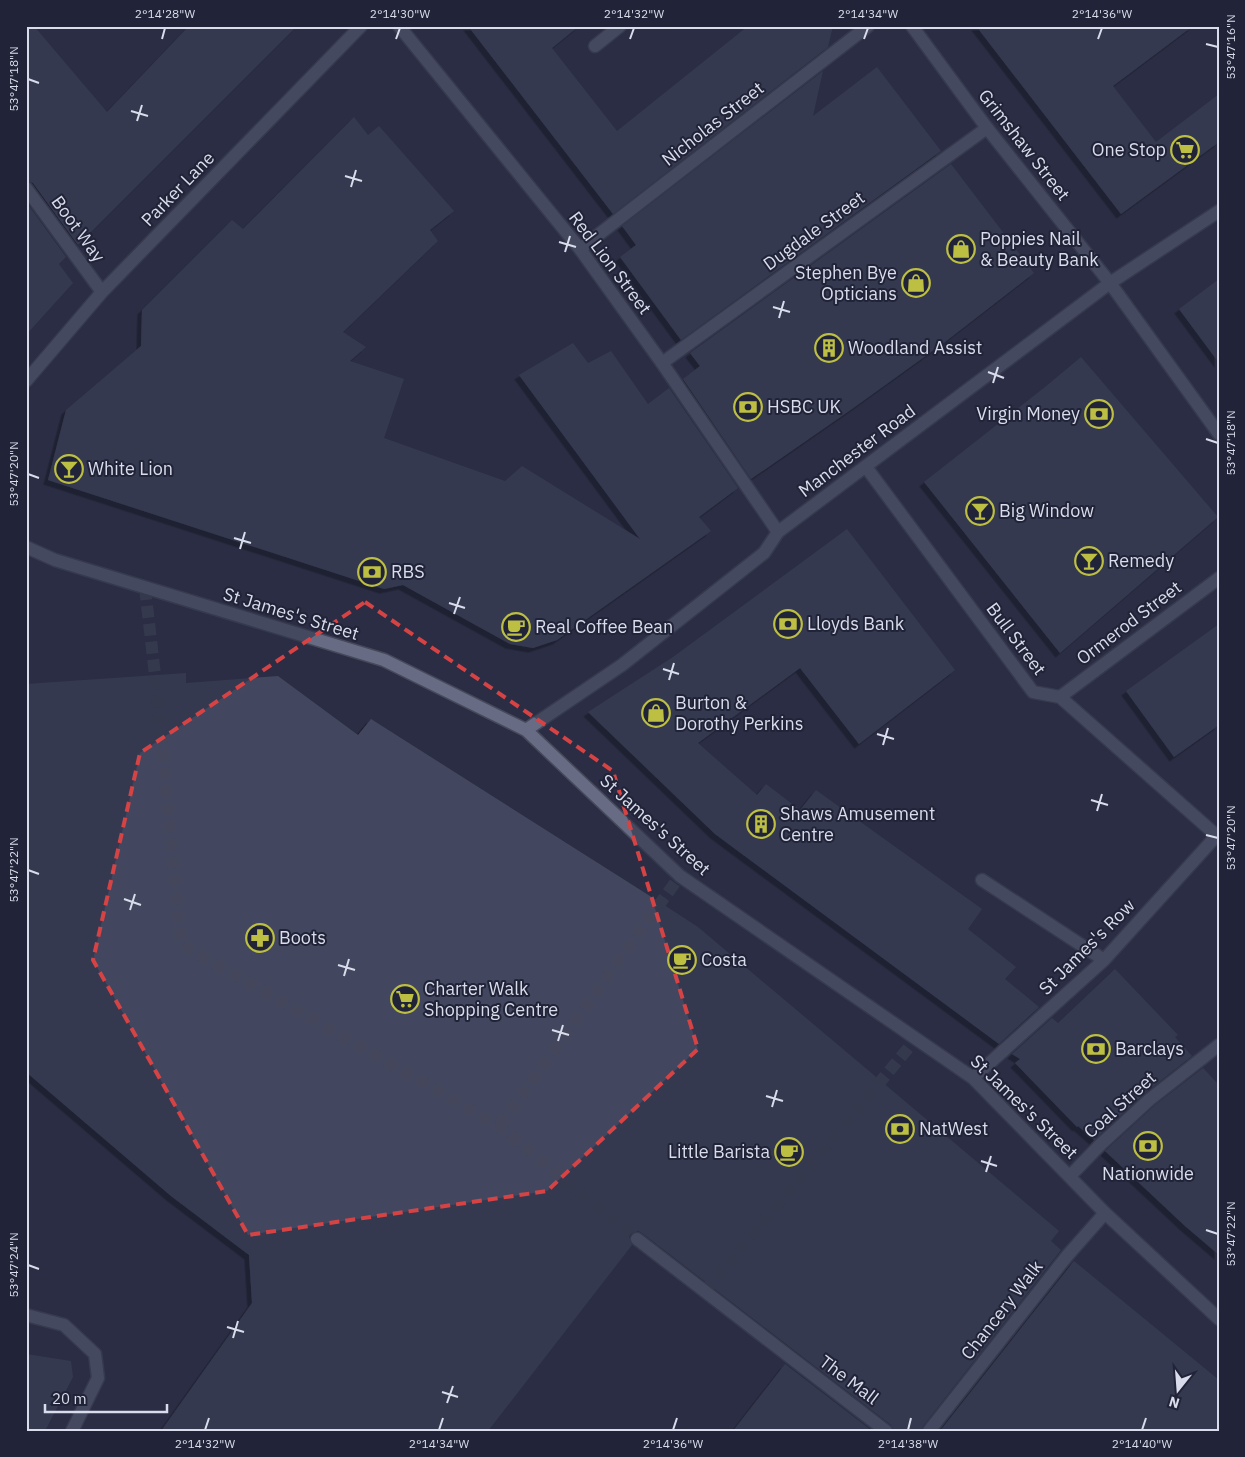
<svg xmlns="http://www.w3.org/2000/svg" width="1245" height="1457" font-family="'IBM Plex Sans',sans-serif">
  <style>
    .building { fill: #43475e; filter: url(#shadow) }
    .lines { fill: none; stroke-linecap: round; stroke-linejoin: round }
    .pedestrian-tunnel { stroke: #44475c; stroke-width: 12; stroke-dasharray: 12 6; stroke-linecap: butt }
    .service-casing { stroke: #46495b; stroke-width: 15 }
    .pedestrian-casing { stroke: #46495b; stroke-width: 15 }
    .minor-casing { stroke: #46495b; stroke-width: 15 }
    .service { stroke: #676b84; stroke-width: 12 }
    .pedestrian { stroke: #676b84; stroke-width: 12 }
    .minor { stroke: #676b84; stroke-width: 12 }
    .marked { fill: none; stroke: #d64345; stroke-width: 4; stroke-dasharray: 10 6; stroke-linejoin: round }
    .ticks { fill: none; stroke: #d9dcea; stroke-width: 2 }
    .labels { text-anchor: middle; stroke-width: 4; stroke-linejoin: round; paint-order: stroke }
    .street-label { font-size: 18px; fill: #d9dcea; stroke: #212438 }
    .poi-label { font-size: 18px; fill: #d9dcea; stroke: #212438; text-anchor: start }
    .neatline { fill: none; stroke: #d9dcea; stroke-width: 2 }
    .ticks-label { font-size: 12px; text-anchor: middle; fill: #d9dcea }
  </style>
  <defs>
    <filter id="shadow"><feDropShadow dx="-4.5" dy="4.5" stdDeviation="0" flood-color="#0009"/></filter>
  </defs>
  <rect width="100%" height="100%" fill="#2a2d43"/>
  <path class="building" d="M 26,26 L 34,26 L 107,112 L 189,26 L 297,26 L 78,245 L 33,183 L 26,180 Z
    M 468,26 L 579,26 L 552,48 L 617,131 L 748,26 L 833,26 L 828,47 L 613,214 Z
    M 976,26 L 1193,26 L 1113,86 L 1156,142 L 1219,94 L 1219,142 L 1121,214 Z
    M 877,67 L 941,151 L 681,340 L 620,257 L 636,245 L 622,226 L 823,71 L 813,116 Z
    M 354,117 L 368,135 L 379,126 L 454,211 L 430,230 L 438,241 L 343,332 L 366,347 L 350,361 L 404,379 L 384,438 L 505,481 L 522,466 L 640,539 L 519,375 L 573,343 L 588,363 L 611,351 L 648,404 L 669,388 L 738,488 L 699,517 L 711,531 L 557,640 L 533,648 L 510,644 L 403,585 L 384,589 L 48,480 L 66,410 L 141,346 L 142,310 L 232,220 L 243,229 Z
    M 951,164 L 1034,273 L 945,342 L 852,409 L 751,479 L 683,379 L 700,366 L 690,353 Z
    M 26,202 L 66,257 L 59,264 L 73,283 L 26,335 Z
    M 1219,279 L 1219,363 L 1179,309 Z
    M 1081,357 L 1218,517 L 1060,653 L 924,482 L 1045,387 Z
    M 847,529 L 955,670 L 859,744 L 800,668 L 698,743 L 757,795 L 766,784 L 800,810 L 816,790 L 982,909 L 968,929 L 1016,967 L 1005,979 L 1039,1007 L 999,1044 L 715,834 L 588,712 L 673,657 Z
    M 1219,624 L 1219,725 L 1174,757 L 1126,691 Z
    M 186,673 L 186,683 L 278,676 L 358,735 L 371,719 L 661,903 L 698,927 L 1059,1231 L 1051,1241 L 1061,1250 L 923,1426 L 921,1431 L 894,1431 L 891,1425 L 642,1233 L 638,1231 L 631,1234 L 629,1237 L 632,1245 L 488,1431 L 161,1431 L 252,1303 L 249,1255 L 171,1196 L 26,1072 L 26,684 Z
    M 1115,969 L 1178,1035 L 1175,1037 L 1192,1056 L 1144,1094 L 1094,1140 L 1078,1126 L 1077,1127 L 1015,1063 L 1020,1059 L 1012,1054 L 1052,1018 L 1058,1023 Z
    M 1203,1068 L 1219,1085 L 1219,1255 L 1185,1226 L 1105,1151 L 1154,1106 Z
    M 1074,1261 L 1219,1380 L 1219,1431 L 940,1431 Z
    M 26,1354 L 71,1361 L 73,1377 L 45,1431 L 26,1431 Z
    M 785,1364 L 872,1431 L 733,1431 Z"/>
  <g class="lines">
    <path class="pedestrian-tunnel" d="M 145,588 L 155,675 L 181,944 L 499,1126 L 637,1239
      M 499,1126 L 680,876
      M 704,1292 L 916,1039"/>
    <defs>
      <path id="service" d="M 595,46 L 620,26
        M 662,363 L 987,128"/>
      <path id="pedestrian" d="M 26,188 L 102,292
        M 26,381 L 102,292 L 361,26
        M 26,547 L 55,560 L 384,660 L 526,730 L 680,876 L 973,1078 L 1105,1213 L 1219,1319
        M 526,730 L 622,665 L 764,553 L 778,532
        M 973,1078 L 1003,1051
        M 1070,1176 L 1100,1145
        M 637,1239 L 886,1431
        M 929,1431 L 1067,1256 L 1105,1213"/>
      <path id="minor" d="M 399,26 L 580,249 L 662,363 L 778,532 L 1110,283 L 1219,211
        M 912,26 L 987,128 L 1110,283 L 1219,434
        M 580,249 L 868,26
        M 866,467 L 1033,692 L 1060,697 L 1216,835
        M 1060,697 L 1219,578
        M 982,880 L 1104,960
        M 1003,1051 L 1104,960 L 1219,833
        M 1100,1145 L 1149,1100 L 1219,1045
        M 26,1315 L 64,1325 L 95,1354 L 98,1378 L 72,1431"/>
    </defs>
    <use href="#service" class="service-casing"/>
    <use href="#pedestrian" class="pedestrian-casing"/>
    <use href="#minor" class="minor-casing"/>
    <use href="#service" class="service"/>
    <use href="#pedestrian" class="pedestrian"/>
    <use href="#minor" class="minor"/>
  </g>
  <path d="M0 0H1245V1457H0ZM 365,602 L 613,771 L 698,1049 L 547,1191 L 248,1235 L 93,960 L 140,753 Z" fill="#2a2d43" fill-opacity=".55" fill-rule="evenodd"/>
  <path class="marked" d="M 365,602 L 613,771 L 698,1049 L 547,1191 L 248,1235 L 93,960 L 140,753 Z"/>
  <path class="ticks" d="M 162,39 L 165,28M 396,39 L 400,28M 630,39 L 634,28M 864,39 L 868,28M 1098,39 L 1102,28M 1206,44 L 1218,47M 28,79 L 39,83M 131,111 L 148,116M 137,121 L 142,105M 345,176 L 362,181M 351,187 L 356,170M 559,242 L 576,247M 565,252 L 570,236M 773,307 L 790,312M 779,318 L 784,301M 988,372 L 1004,378M 993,383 L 998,367M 1206,439 L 1218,443M 28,474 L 39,478M 234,538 L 251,543M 240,549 L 245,532M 449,603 L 465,608M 454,614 L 460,597M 663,669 L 679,674M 669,680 L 674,663M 877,734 L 894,739M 883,745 L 888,728M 1091,800 L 1108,805M 1097,811 L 1102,794M 1206,835 L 1218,838M 28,870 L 39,874M 124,899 L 141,905M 130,910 L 135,894M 338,965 L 355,970M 344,976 L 349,959M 552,1030 L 569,1035M 558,1041 L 563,1025M 766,1096 L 783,1101M 772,1107 L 777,1090M 981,1161 L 997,1166M 986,1172 L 991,1156M 1206,1230 L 1218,1234M 28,1265 L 39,1269M 227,1327 L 244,1332M 233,1338 L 238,1321M 442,1392 L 458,1397M 447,1403 L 453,1386M 205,1430 L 209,1418M 439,1430 L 443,1418M 673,1430 L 677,1418M 908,1430 L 911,1418M 1142,1430 L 1146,1418"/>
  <defs>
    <symbol id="supermarket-ring" viewBox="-11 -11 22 22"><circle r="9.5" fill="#212438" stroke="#bdbf43" stroke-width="1.5"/><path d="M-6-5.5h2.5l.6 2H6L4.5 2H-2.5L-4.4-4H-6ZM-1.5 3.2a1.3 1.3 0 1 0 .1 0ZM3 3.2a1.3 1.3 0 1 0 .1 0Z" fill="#bdbf43"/></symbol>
    <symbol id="shop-ring" viewBox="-11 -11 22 22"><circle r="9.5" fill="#212438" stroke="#bdbf43" stroke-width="1.5"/><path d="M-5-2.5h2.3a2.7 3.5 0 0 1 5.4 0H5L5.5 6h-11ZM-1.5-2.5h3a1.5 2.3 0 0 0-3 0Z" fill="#bdbf43"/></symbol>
    <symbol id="building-ring" viewBox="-11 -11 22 22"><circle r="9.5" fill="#212438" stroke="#bdbf43" stroke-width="1.5"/><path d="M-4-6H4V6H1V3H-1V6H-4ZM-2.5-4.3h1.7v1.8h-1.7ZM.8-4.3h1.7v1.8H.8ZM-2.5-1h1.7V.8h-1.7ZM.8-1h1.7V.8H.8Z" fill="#bdbf43"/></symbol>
    <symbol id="bank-ring" viewBox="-11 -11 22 22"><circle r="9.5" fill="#212438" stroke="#bdbf43" stroke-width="1.5"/><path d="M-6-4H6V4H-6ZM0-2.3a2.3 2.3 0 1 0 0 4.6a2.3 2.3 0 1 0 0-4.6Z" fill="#bdbf43"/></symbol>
    <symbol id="bar-ring" viewBox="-11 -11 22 22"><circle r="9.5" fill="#212438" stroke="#bdbf43" stroke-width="1.5"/><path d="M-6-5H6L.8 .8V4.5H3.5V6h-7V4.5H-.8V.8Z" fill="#bdbf43"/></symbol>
    <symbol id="cafe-ring" viewBox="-11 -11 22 22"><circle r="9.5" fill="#212438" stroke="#bdbf43" stroke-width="1.5"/><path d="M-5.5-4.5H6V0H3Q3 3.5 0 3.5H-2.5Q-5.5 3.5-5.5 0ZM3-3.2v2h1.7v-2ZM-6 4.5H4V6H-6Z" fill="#bdbf43"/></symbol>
    <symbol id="pharmacy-ring" viewBox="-11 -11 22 22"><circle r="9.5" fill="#212438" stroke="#bdbf43" stroke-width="1.5"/><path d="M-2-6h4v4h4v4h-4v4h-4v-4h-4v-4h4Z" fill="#bdbf43"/></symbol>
  </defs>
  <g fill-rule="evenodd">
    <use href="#supermarket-ring" x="1169" y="134" width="32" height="32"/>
    <use href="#shop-ring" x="945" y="233" width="32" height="32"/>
    <use href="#shop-ring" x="900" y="267" width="32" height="32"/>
    <use href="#building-ring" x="813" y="332" width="32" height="32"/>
    <use href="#bank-ring" x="732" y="391" width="32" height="32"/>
    <use href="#bank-ring" x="1083" y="398" width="32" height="32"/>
    <use href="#bar-ring" x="53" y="453" width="32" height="32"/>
    <use href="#bar-ring" x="964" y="495" width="32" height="32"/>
    <use href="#bar-ring" x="1073" y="545" width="32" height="32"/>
    <use href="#bank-ring" x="356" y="556" width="32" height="32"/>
    <use href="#bank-ring" x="772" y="608" width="32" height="32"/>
    <use href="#cafe-ring" x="500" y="611" width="32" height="32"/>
    <use href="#shop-ring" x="640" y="697" width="32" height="32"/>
    <use href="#building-ring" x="745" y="808" width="32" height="32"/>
    <use href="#pharmacy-ring" x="244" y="922" width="32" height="32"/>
    <use href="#cafe-ring" x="666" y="944" width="32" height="32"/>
    <use href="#supermarket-ring" x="389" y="983" width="32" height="32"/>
    <use href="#bank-ring" x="1080" y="1033" width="32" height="32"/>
    <use href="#bank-ring" x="884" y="1113" width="32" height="32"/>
    <use href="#bank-ring" x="1132" y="1130" width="32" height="32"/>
    <use href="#cafe-ring" x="773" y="1136" width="32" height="32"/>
  </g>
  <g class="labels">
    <g class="street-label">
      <text transform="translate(713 124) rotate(-38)" y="6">Nicholas Street</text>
      <text transform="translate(1024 145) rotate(52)" y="6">Grimshaw Street</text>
      <text transform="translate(178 189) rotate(-46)" y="6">Parker Lane</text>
      <text transform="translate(78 229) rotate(54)" y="6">Boot Way</text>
      <text transform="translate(814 231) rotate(-36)" y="6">Dugdale Street</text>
      <text transform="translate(610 263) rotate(53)" y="6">Red Lion Street</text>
      <text transform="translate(857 451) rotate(-37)" y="6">Manchester Road</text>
      <text transform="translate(291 614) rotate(17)" y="6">St James's Street</text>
      <text transform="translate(1129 623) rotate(-37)" y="6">Ormerod Street</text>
      <text transform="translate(1016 639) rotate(53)" y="6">Bull Street</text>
      <text transform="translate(655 825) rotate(42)" y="6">St James's Street</text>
      <text transform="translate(1087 947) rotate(-45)" y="6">St James's Row</text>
      <text transform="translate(1120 1105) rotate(-42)" y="6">Coal Street</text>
      <text transform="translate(1024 1107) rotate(44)" y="6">St James's Street</text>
      <text transform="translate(1002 1310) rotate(-52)" y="6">Chancery Walk</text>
      <text transform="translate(849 1380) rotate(37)" y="6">The Mall</text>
    </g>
    <g class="poi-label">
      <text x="1166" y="156" text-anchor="end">One Stop</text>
      <text x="980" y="245">Poppies Nail<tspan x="980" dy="21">&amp; Beauty Bank</tspan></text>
      <text x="897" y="279" text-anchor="end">Stephen Bye<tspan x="897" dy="21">Opticians</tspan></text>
      <text x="848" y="354">Woodland Assist</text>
      <text x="767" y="413">HSBC UK</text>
      <text x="1080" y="420" text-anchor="end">Virgin Money</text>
      <text x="88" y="475">White Lion</text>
      <text x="999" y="517">Big Window</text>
      <text x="1108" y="567">Remedy</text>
      <text x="391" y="578">RBS</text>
      <text x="807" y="630">Lloyds Bank</text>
      <text x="535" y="633">Real Coffee Bean</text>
      <text x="675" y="709">Burton &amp;<tspan x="675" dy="21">Dorothy Perkins</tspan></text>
      <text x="780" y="820">Shaws Amusement<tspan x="780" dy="21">Centre</tspan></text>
      <text x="279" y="944">Boots</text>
      <text x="701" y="966">Costa</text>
      <text x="424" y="995">Charter Walk<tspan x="424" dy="21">Shopping Centre</tspan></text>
      <text x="1115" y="1055">Barclays</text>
      <text x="919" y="1135">NatWest</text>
      <text x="770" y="1158" text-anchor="end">Little Barista</text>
      <text x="1148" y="1180" text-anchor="middle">Nationwide</text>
    </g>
  </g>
  <rect width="1245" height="1457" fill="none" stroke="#212438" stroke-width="55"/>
  <g transform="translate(1178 1390) rotate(197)" stroke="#212438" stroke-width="4" paint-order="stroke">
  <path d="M0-4L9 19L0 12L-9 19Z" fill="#d9dcea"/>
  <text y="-8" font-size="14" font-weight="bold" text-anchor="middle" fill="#d9dcea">N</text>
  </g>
  <path d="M45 1404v8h122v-8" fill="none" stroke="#d9dcea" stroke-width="2.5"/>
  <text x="52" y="1404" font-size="15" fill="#d9dcea" stroke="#212438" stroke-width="4" paint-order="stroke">20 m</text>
  <rect x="28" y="28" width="1190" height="1402" class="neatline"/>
  <g class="ticks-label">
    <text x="165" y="18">2°14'28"W</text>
    <text x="400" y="18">2°14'30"W</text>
    <text x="634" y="18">2°14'32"W</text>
    <text x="868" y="18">2°14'34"W</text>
    <text x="1102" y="18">2°14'36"W</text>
    <text transform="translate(1231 47) rotate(-90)" y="4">53°47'16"N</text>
    <text transform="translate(14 79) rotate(-90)" y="4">53°47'18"N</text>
    <text transform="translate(1231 443) rotate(-90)" y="4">53°47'18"N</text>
    <text transform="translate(14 474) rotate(-90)" y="4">53°47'20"N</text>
    <text transform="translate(1231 838) rotate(-90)" y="4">53°47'20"N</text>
    <text transform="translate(14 870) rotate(-90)" y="4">53°47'22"N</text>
    <text transform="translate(1231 1234) rotate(-90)" y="4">53°47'22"N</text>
    <text transform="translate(14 1265) rotate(-90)" y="4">53°47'24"N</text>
    <text x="205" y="1448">2°14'32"W</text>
    <text x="439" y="1448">2°14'34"W</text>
    <text x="673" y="1448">2°14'36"W</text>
    <text x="908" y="1448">2°14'38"W</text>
    <text x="1142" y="1448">2°14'40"W</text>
  </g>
</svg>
